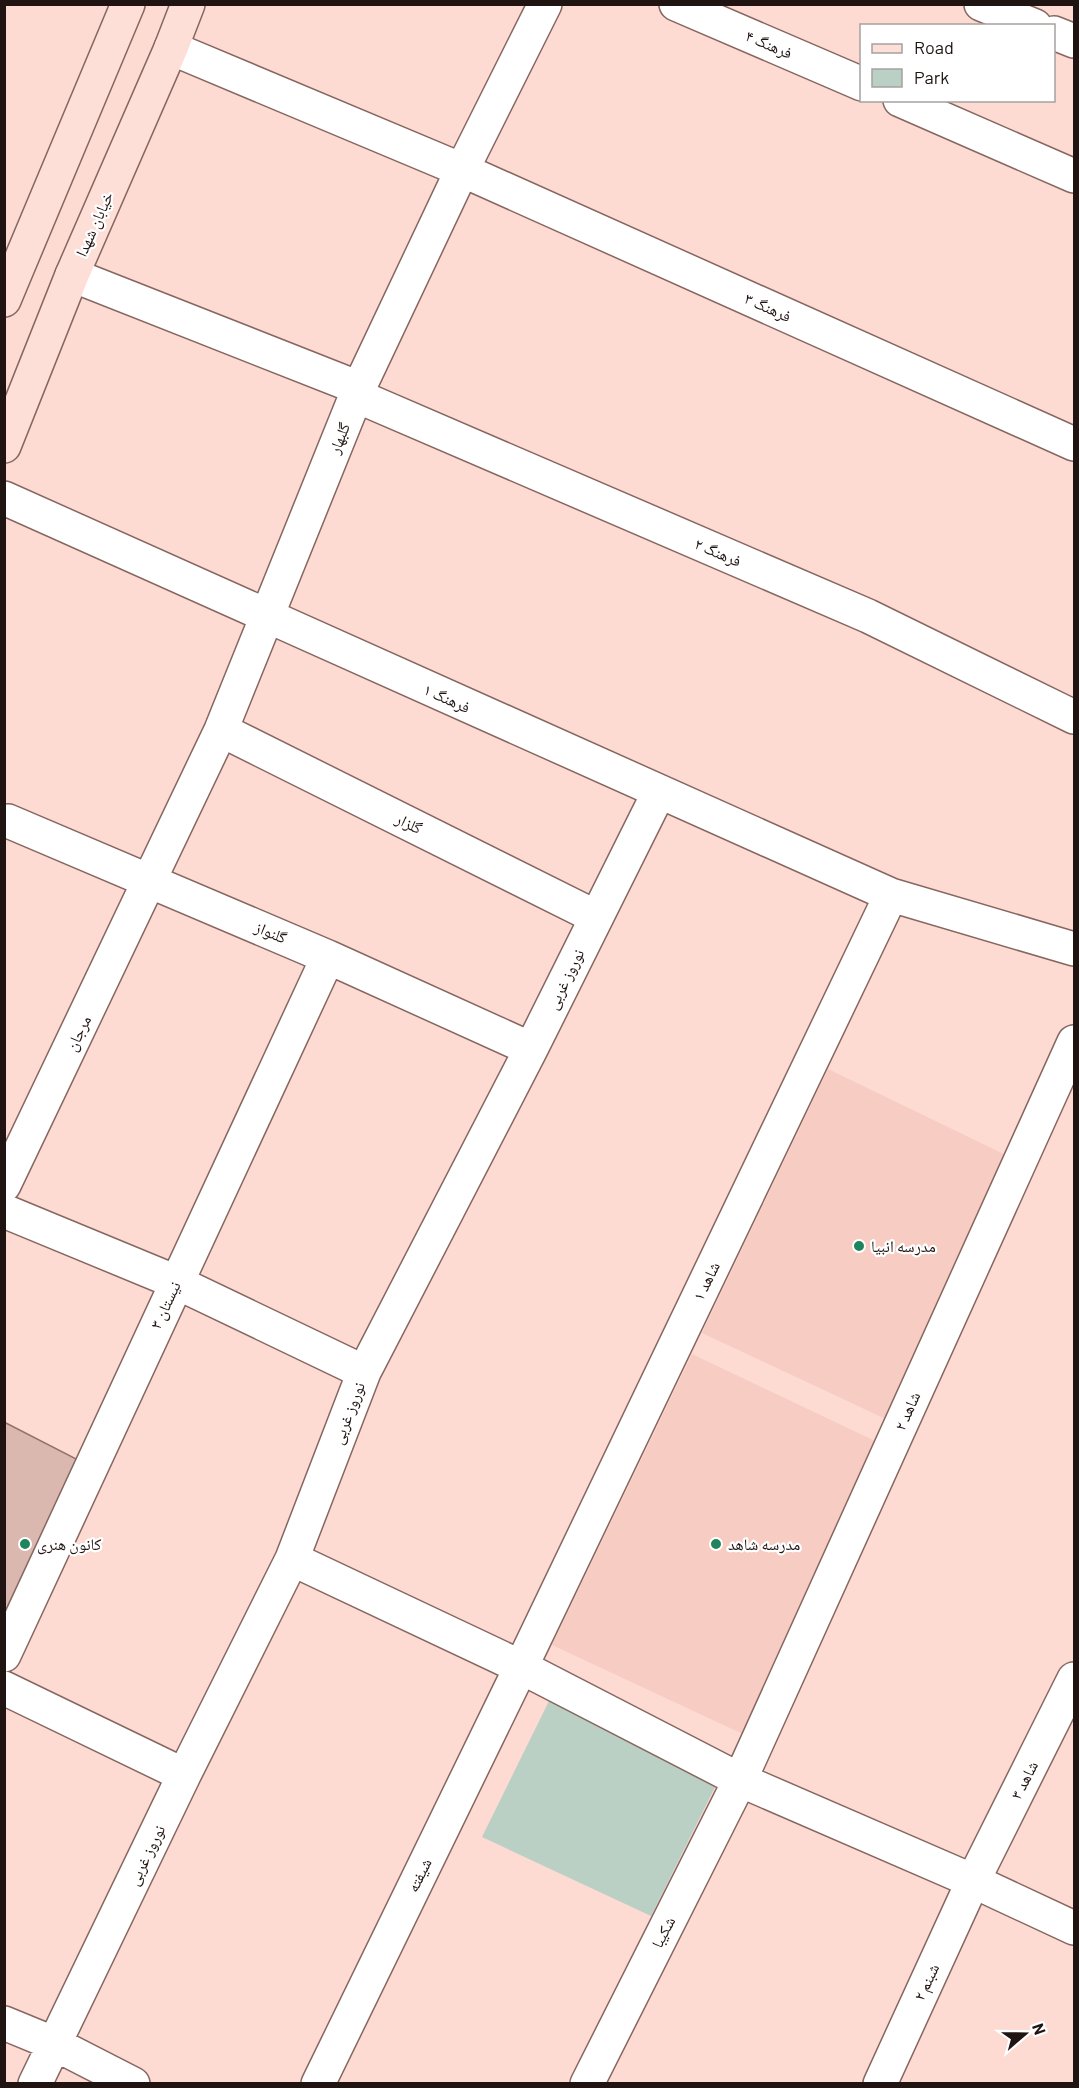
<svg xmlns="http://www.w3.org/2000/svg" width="1079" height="2088" font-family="Barlow,'Noto Naskh Arabic',sans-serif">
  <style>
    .built { fill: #f7ccc2 }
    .green { fill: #bad0c4 }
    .building { fill: #dab8b0; stroke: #93736c; stroke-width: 1.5 }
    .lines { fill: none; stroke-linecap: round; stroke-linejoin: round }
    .minor-casing { stroke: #866760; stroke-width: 36 }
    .secondary-casing { stroke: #866760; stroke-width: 36 }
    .minor { stroke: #fff; stroke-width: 33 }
    .secondary { stroke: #fedfd8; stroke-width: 33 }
    .poi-dot { fill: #1e845e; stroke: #fff; stroke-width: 2 }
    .labels { text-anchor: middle; stroke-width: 4.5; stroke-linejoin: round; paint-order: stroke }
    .street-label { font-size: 16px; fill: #201412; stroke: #fff }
    .poi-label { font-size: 16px; fill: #201412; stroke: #fff; text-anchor: start }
  </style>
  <rect width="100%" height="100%" fill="#fddad2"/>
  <path class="built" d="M 828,1069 L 1014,1159 L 892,1422 L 702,1333 Z
    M 692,1354 L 877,1442 L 745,1735 L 552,1645 Z"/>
  <path class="green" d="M 550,1699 L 717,1783 L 651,1916 L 482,1837 Z"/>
  <path class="building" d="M 4,1422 L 86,1464 L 4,1624 Z"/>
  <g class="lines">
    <defs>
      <path id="minor" d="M 676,4 L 862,84
        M 981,4 L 1035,26
        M 1054,33 L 1074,41
        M 171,48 L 462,170 L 1074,444
        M 900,100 L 1074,176
        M 72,275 L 359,388
        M 357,396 L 868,616 L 1074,717
        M 4,498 L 891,895 L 1074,949
        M 221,730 L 596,917
        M 8,821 L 328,957 L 531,1049
        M 4,1185 L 221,730 L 359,388 L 462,170 L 545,4
        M 4,1211 L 176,1282 L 364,1372
        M 292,1559 L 521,1667 L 740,1780 L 973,1881 L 1074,1928
        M 4,1655 L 328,957
        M 4,1688 L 184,1775
        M 4,2023 L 55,2044 L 133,2084
        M 35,2084 L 184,1775 L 292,1559 L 364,1372 L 531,1049 L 659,792
        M 318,2084 L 521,1667 L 891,895
        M 587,2084 L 740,1780 L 1074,1042
        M 880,2084 L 973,1881 L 1074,1679"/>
      <path id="secondary" d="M 4,300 L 128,4
        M 4,446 L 72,275 L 171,48 L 188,4"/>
    </defs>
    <use href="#minor" class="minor-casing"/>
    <use href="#secondary" class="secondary-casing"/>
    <use href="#minor" class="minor"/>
    <use href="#secondary" class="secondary"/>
  </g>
  <g class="poi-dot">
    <circle cx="859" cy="1246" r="6"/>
    <circle cx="25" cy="1544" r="6"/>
    <circle cx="716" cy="1544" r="6"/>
  </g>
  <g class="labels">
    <g class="street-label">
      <text transform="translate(769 44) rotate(23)" y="6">فرهنگ ۴</text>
      <text transform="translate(94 224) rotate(-66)" y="6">خیابان شهدا</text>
      <text transform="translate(768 307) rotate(24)" y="6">فرهنگ ۳</text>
      <text transform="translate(339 438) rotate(-68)" y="6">گلبهار</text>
      <text transform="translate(718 552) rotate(23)" y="6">فرهنگ ۲</text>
      <text transform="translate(447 698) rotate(24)" y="6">فرهنگ ۱</text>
      <text transform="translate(409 823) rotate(26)" y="6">گلزار</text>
      <text transform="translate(271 932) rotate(23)" y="6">گلنواز</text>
      <text transform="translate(565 979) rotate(-64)" y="6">نوروز غربی</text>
      <text transform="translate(78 1033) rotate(-64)" y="6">مرجان</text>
      <text transform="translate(706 1281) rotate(-64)" y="6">شاهد ۱</text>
      <text transform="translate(165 1305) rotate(-65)" y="6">نیستان ۳</text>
      <text transform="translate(907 1411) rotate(-66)" y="6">شاهد ۲</text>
      <text transform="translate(348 1413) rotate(-69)" y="6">نوروز غربی</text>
      <text transform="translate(1024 1780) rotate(-63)" y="6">شاهد ۳</text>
      <text transform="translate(146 1855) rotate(-64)" y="6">نوروز غربی</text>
      <text transform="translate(419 1875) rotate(-64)" y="6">شیفته</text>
      <text transform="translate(663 1932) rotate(-63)" y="6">شکیبا</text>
      <text transform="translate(926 1982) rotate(-65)" y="6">شبنم ۲</text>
    </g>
    <g class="poi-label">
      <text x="871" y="1252">مدرسه انبیا</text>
      <text x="37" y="1550">کانون هنری</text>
      <text x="728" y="1550">مدرسه شاهد</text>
    </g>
  </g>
  <rect width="1079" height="2088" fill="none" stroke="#201412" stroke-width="12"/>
  <rect x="860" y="24" width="195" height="78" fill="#ffffff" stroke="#a6a1a0" stroke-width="1.5"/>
  <rect x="872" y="44" width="30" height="9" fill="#fedfd8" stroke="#a6a1a0" stroke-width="1.5"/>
  <text x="914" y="54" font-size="18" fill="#201412">Road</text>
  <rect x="872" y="69" width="30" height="18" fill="#bad0c4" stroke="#a6a1a0" stroke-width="1.5"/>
  <text x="914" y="84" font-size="18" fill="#201412">Park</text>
  <g transform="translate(1025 2034) rotate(70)" stroke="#ffffff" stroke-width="4.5" paint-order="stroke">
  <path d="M0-4.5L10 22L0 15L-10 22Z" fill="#201412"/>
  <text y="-9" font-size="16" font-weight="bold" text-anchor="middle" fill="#201412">N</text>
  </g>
</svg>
